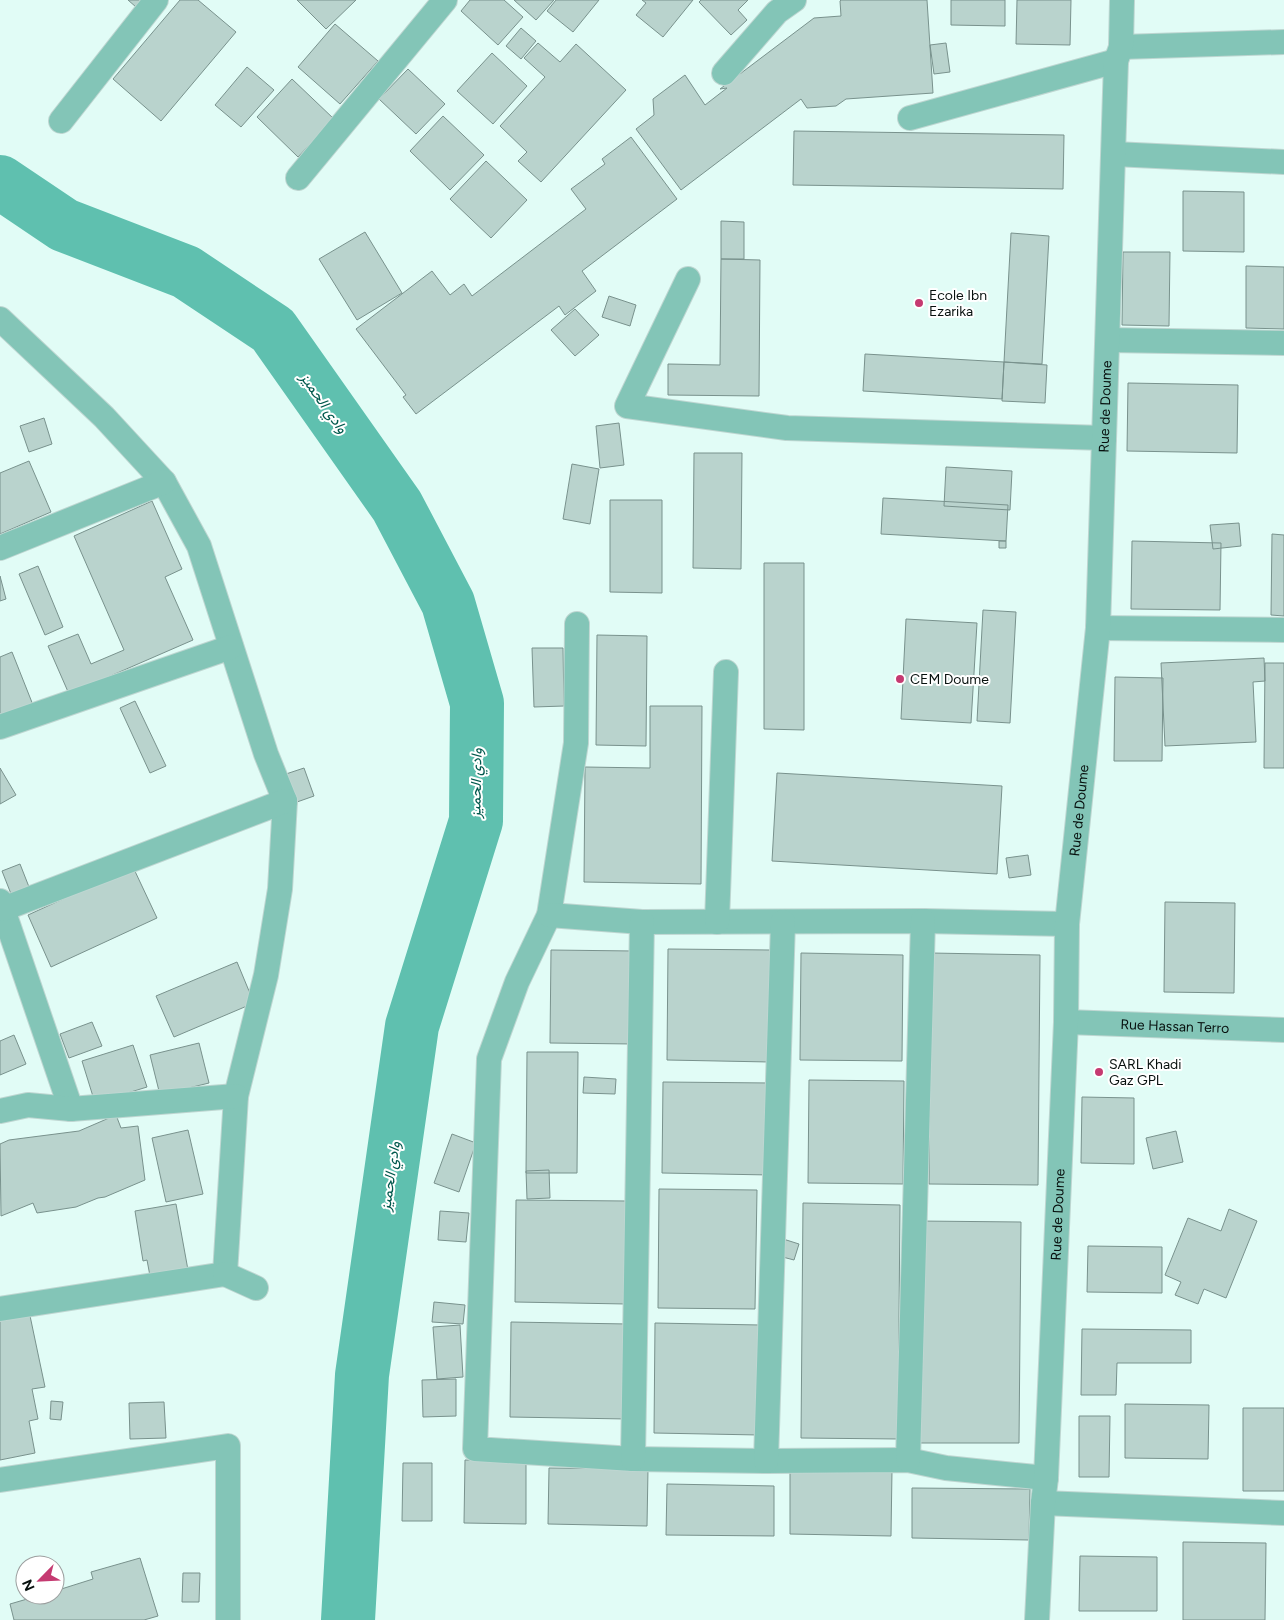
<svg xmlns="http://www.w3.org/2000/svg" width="1284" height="1620" font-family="Figtree,Vazirmatn,sans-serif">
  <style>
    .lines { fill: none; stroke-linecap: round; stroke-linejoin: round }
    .river { stroke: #5fc0af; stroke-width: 54 }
    .building { fill: #b9d3cd; stroke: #79928d }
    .minor-casing { stroke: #bed6d1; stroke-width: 26 }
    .minor { stroke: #83c5b7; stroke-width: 24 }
    .poi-dot { fill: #c53a71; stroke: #fff; stroke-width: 2 }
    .labels { text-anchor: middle; stroke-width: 4; stroke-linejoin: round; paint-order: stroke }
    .poi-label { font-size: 14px; fill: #07100e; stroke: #fff; text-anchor: start }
    .street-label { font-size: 14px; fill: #07100e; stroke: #fff }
    .water-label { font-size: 15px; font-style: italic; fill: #00584c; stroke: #fff }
  </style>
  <rect width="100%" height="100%" fill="#e1fcf6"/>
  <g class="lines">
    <path class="river" d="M 0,182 L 64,225 L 186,272 L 273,330 L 397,506 L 448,603 L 477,703 L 476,821 L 412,1026 L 362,1375 L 348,1620"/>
  </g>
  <path class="building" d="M 128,0 L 143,0 L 136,7 Z
    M 180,0 L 198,0 L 236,32 L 161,121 L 113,79 Z
    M 297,0 L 356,0 L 326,29 Z
    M 470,0 L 504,0 L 523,17 L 498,45 L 461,11 Z
    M 514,0 L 554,0 L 536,20 Z
    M 556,0 L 599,0 L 573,32 L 547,11 Z
    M 642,0 L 693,0 L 663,37 L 636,15 L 646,3 Z
    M 701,0 L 748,0 L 738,10 L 747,20 L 731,35 L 699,2 Z
    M 841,0 L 927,0 L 933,93 L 846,99 L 836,106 L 807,108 L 801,99 L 681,190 L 636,129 L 654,115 L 653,99 L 685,75 L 705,105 L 727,88 L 720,89 L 814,18 L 841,16 L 840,1 Z
    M 951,0 L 1005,0 L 1005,26 L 951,25 Z
    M 1017,0 L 1071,0 L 1070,45 L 1016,44 Z
    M 335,24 L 378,61 L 340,104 L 298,67 Z
    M 521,28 L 536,41 L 521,59 L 506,46 Z
    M 538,43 L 560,62 L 576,44 L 626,90 L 541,182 L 518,161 L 527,152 L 500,126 L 545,77 L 524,58 Z
    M 946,43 L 950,72 L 934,74 L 930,45 Z
    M 492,53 L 527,86 L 493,124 L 457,91 Z
    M 247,67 L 274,90 L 241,127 L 215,105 Z
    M 408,69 L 445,104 L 416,134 L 379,99 Z
    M 292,79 L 334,119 L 298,157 L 257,117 Z
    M 443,116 L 484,155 L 450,190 L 410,151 Z
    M 794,131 L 1064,135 L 1063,189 L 793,185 Z
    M 631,137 L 677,199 L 582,271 L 596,291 L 565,315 L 559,306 L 416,414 L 403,397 L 406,395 L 356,329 L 432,271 L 450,295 L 464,284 L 472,296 L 586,209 L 571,189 L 605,164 L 602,159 Z
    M 486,161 L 527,200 L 491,238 L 450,199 Z
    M 1183,191 L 1244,192 L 1244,252 L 1183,251 Z
    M 721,221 L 744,222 L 744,259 L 721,259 Z
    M 365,232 L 402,293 L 357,320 L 319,259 Z
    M 1011,233 L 1049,236 L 1042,364 L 1004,362 Z
    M 1123,252 L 1170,252 L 1169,326 L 1122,325 Z
    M 721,259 L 760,260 L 759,396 L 668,395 L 668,364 L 720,365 Z
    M 1246,266 L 1284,267 L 1284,329 L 1246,328 Z
    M 609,296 L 636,305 L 630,326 L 602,317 Z
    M 575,309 L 599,335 L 575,356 L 551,330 Z
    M 865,354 L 1004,362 L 1002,399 L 863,391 Z
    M 1004,362 L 1047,365 L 1045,403 L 1002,401 Z
    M 1128,383 L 1238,385 L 1237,453 L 1127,451 Z
    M 44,418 L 52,444 L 29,452 L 20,426 Z
    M 619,423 L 624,465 L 600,468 L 596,426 Z
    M 694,453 L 742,453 L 741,569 L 693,568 Z
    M 29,461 L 51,512 L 0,534 L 0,473 Z
    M 572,464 L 599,469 L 590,524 L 563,519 Z
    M 946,467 L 1012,471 L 1010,510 L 944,506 Z
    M 883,498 L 1008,505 L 1006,541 L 881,534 Z
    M 610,500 L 662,500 L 662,593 L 610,592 Z
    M 152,501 L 182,569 L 165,577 L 193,640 L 69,694 L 48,646 L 78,634 L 91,664 L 124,650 L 74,536 Z
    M 1239,523 L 1241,546 L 1213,549 L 1210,525 Z
    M 1272,534 L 1284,535 L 1284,616 L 1271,615 Z
    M 999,541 L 1006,541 L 1006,548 L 999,548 Z
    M 1132,541 L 1221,543 L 1220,610 L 1131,609 Z
    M 764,563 L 804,563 L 804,730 L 764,729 Z
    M 38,566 L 63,627 L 45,635 L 19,574 Z
    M 0,576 L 6,599 L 0,601 Z
    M 983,610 L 1016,612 L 1010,723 L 977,721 Z
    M 906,619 L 977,623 L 971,723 L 901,719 Z
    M 597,635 L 647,636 L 646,746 L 596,745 Z
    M 532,648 L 563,648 L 564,706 L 534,707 Z
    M 12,652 L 33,705 L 0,718 L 0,657 Z
    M 1264,658 L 1265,681 L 1253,682 L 1256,742 L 1165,746 L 1161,663 Z
    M 1265,663 L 1284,663 L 1284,768 L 1264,768 Z
    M 1115,677 L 1163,678 L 1162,761 L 1114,761 Z
    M 135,701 L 166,766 L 150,773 L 120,708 Z
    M 650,706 L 702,706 L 701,884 L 584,882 L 585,767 L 650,768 Z
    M 0,768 L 16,795 L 0,804 Z
    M 304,768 L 314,796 L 297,802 L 286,774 Z
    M 777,773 L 1002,786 L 997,874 L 772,861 Z
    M 1028,855 L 1031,875 L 1009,878 L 1006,858 Z
    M 20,864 L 31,892 L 13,899 L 2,871 Z
    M 133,867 L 157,918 L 51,967 L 28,915 Z
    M 1165,902 L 1235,903 L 1234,993 L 1164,992 Z
    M 668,949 L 770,950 L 769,1062 L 667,1060 Z
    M 551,950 L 634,951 L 633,1044 L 550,1043 Z
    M 801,953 L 903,955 L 902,1061 L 800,1060 Z
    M 931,953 L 1040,955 L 1038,1185 L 929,1184 Z
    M 237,962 L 254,1003 L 174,1037 L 156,996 Z
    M 92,1022 L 102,1046 L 69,1058 L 60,1034 Z
    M 14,1035 L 26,1064 L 0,1075 L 0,1041 Z
    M 199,1043 L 209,1083 L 160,1095 L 150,1055 Z
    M 133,1045 L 147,1087 L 95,1103 L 82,1061 Z
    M 527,1052 L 578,1052 L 577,1173 L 526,1173 Z
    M 584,1077 L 616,1079 L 615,1094 L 583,1093 Z
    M 809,1080 L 904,1081 L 903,1184 L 808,1183 Z
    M 663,1082 L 771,1083 L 770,1175 L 662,1173 Z
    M 1082,1097 L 1134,1098 L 1134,1164 L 1081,1163 Z
    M 116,1115 L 121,1128 L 138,1126 L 145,1180 L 105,1197 L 98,1198 L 76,1207 L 37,1213 L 33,1203 L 1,1216 L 0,1144 L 9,1140 L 79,1131 Z
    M 188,1130 L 203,1194 L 166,1202 L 152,1138 Z
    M 1176,1131 L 1183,1162 L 1153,1169 L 1146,1138 Z
    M 452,1134 L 476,1143 L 459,1192 L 434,1183 Z
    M 549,1170 L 550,1198 L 527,1199 L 526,1171 Z
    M 659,1189 L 757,1190 L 755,1309 L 658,1308 Z
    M 516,1200 L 627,1201 L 626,1304 L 515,1302 Z
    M 803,1203 L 900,1205 L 898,1439 L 801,1438 Z
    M 176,1204 L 188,1270 L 150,1276 L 147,1260 L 143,1261 L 135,1211 Z
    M 1229,1209 L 1257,1221 L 1226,1298 L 1204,1289 L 1198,1304 L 1175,1295 L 1181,1282 L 1165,1275 L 1188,1218 L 1221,1231 Z
    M 440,1211 L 469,1213 L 466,1242 L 438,1240 Z
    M 919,1221 L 1021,1222 L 1019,1443 L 917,1443 Z
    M 780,1238 L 799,1244 L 794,1260 L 775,1255 Z
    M 1088,1246 L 1162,1247 L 1162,1293 L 1087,1292 Z
    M 434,1302 L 465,1305 L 463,1324 L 432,1322 Z
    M 29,1311 L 45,1387 L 32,1389 L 38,1419 L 29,1421 L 35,1453 L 0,1460 L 0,1317 Z
    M 511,1322 L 628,1324 L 627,1419 L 510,1417 Z
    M 655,1323 L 760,1325 L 759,1435 L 654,1433 Z
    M 460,1325 L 463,1377 L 437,1379 L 433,1327 Z
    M 1082,1329 L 1191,1330 L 1191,1363 L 1117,1363 L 1116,1395 L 1081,1395 Z
    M 456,1379 L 456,1416 L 423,1417 L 422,1380 Z
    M 51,1401 L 63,1402 L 61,1420 L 50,1419 Z
    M 164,1402 L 166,1438 L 130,1439 L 129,1403 Z
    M 1125,1404 L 1209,1405 L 1208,1459 L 1125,1458 Z
    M 1243,1408 L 1284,1408 L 1284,1491 L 1243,1491 Z
    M 1079,1416 L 1110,1416 L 1109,1477 L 1079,1477 Z
    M 465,1460 L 526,1461 L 526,1524 L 464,1523 Z
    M 403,1463 L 432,1463 L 432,1521 L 402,1521 Z
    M 549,1468 L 648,1469 L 647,1526 L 548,1524 Z
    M 790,1469 L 892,1470 L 891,1536 L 790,1534 Z
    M 667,1484 L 774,1486 L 774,1536 L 666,1535 Z
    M 912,1488 L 1030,1489 L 1029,1540 L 912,1538 Z
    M 1183,1542 L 1266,1543 L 1265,1620 L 1183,1620 Z
    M 1080,1556 L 1157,1557 L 1157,1611 L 1079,1611 Z
    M 140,1558 L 158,1616 L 144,1620 L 14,1620 L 10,1604 L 41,1595 L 55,1595 L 55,1591 L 93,1579 L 91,1572 Z
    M 183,1573 L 200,1573 L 199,1602 L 182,1602 Z"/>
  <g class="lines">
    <defs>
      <g id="minor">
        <path d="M 1121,47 L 1284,42"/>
        <path d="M 724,73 L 777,12 L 794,0"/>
        <path d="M 910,118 L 1116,61"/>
        <path d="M 61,121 L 156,0"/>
        <path d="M 1114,154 L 1284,162"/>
        <path d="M 298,178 L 445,0"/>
        <path d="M 688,279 L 627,406 L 787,428 L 1104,438"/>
        <path d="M 0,319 L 104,417 L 164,482 L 199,546 L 266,754 L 285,801 L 280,889 L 266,975 L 236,1096 L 225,1274 L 0,1309"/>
        <path d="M 1108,340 L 1284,343"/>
        <path d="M 0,548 L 164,482"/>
        <path d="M 577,624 L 576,743 L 549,915 L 517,982 L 489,1059 L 475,1449 L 633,1459 L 766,1461 L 908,1460 L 946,1468 L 1046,1478"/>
        <path d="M 1098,628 L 1284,630"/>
        <path d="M 0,727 L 231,647"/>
        <path d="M 0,901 L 71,1109"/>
        <path d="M 3,909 L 285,801"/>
        <path d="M 549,915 L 642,922 L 923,921 L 1067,924"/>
        <path d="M 717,922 L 726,672"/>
        <path id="s1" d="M 1066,1022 L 1284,1030"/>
        <path d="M 0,1111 L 28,1105 L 71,1109 L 236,1096"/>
        <path d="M 225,1274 L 256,1288"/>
        <path d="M 633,1459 L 642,922"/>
        <path d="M 908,1460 L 923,921"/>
        <path d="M 766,1461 L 783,922"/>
        <path d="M 0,1480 L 228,1446 L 228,1620"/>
        <path d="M 1043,1503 L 1284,1513"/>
        <path id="s2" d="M 1037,1620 L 1043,1503 L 1046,1478 L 1066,1022 L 1067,924 L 1098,628 L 1116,61 L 1121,47 L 1122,0"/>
      </g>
    </defs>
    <use href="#minor" class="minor-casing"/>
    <use href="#minor" class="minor"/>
  </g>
  <g class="poi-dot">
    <circle cx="919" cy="303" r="5"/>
    <circle cx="900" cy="679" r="5"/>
    <circle cx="1099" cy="1072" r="5"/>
  </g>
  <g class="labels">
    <g class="poi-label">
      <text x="929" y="300">Ecole Ibn<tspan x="929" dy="16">Ezarika</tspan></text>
      <text x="910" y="684">CEM Doume</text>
      <text x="1109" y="1069">SARL Khadi<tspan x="1109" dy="16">Gaz GPL</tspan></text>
    </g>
    <g class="street-label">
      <text dy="5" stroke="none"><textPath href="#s2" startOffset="1216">Rue de Doume</textPath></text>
      <text dy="5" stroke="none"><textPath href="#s2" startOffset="811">Rue de Doume</textPath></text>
      <text dy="5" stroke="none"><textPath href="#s1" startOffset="109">Rue Hassan Terro</textPath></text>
      <text dy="5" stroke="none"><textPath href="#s2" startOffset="406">Rue de Doume</textPath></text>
    </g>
    <g class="water-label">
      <text transform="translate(324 403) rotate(55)" y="5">وادي الحميز</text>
      <text transform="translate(476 783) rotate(-89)" y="5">وادي الحميز</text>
      <text transform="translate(390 1176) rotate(-82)" y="5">وادي الحميز</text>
    </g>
  </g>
  <g transform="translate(40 1580) rotate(246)"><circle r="24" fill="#ffffff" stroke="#9c9f9f"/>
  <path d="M0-4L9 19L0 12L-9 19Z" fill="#c53a71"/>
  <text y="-8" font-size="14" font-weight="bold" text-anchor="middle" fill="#07100e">N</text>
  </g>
</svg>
